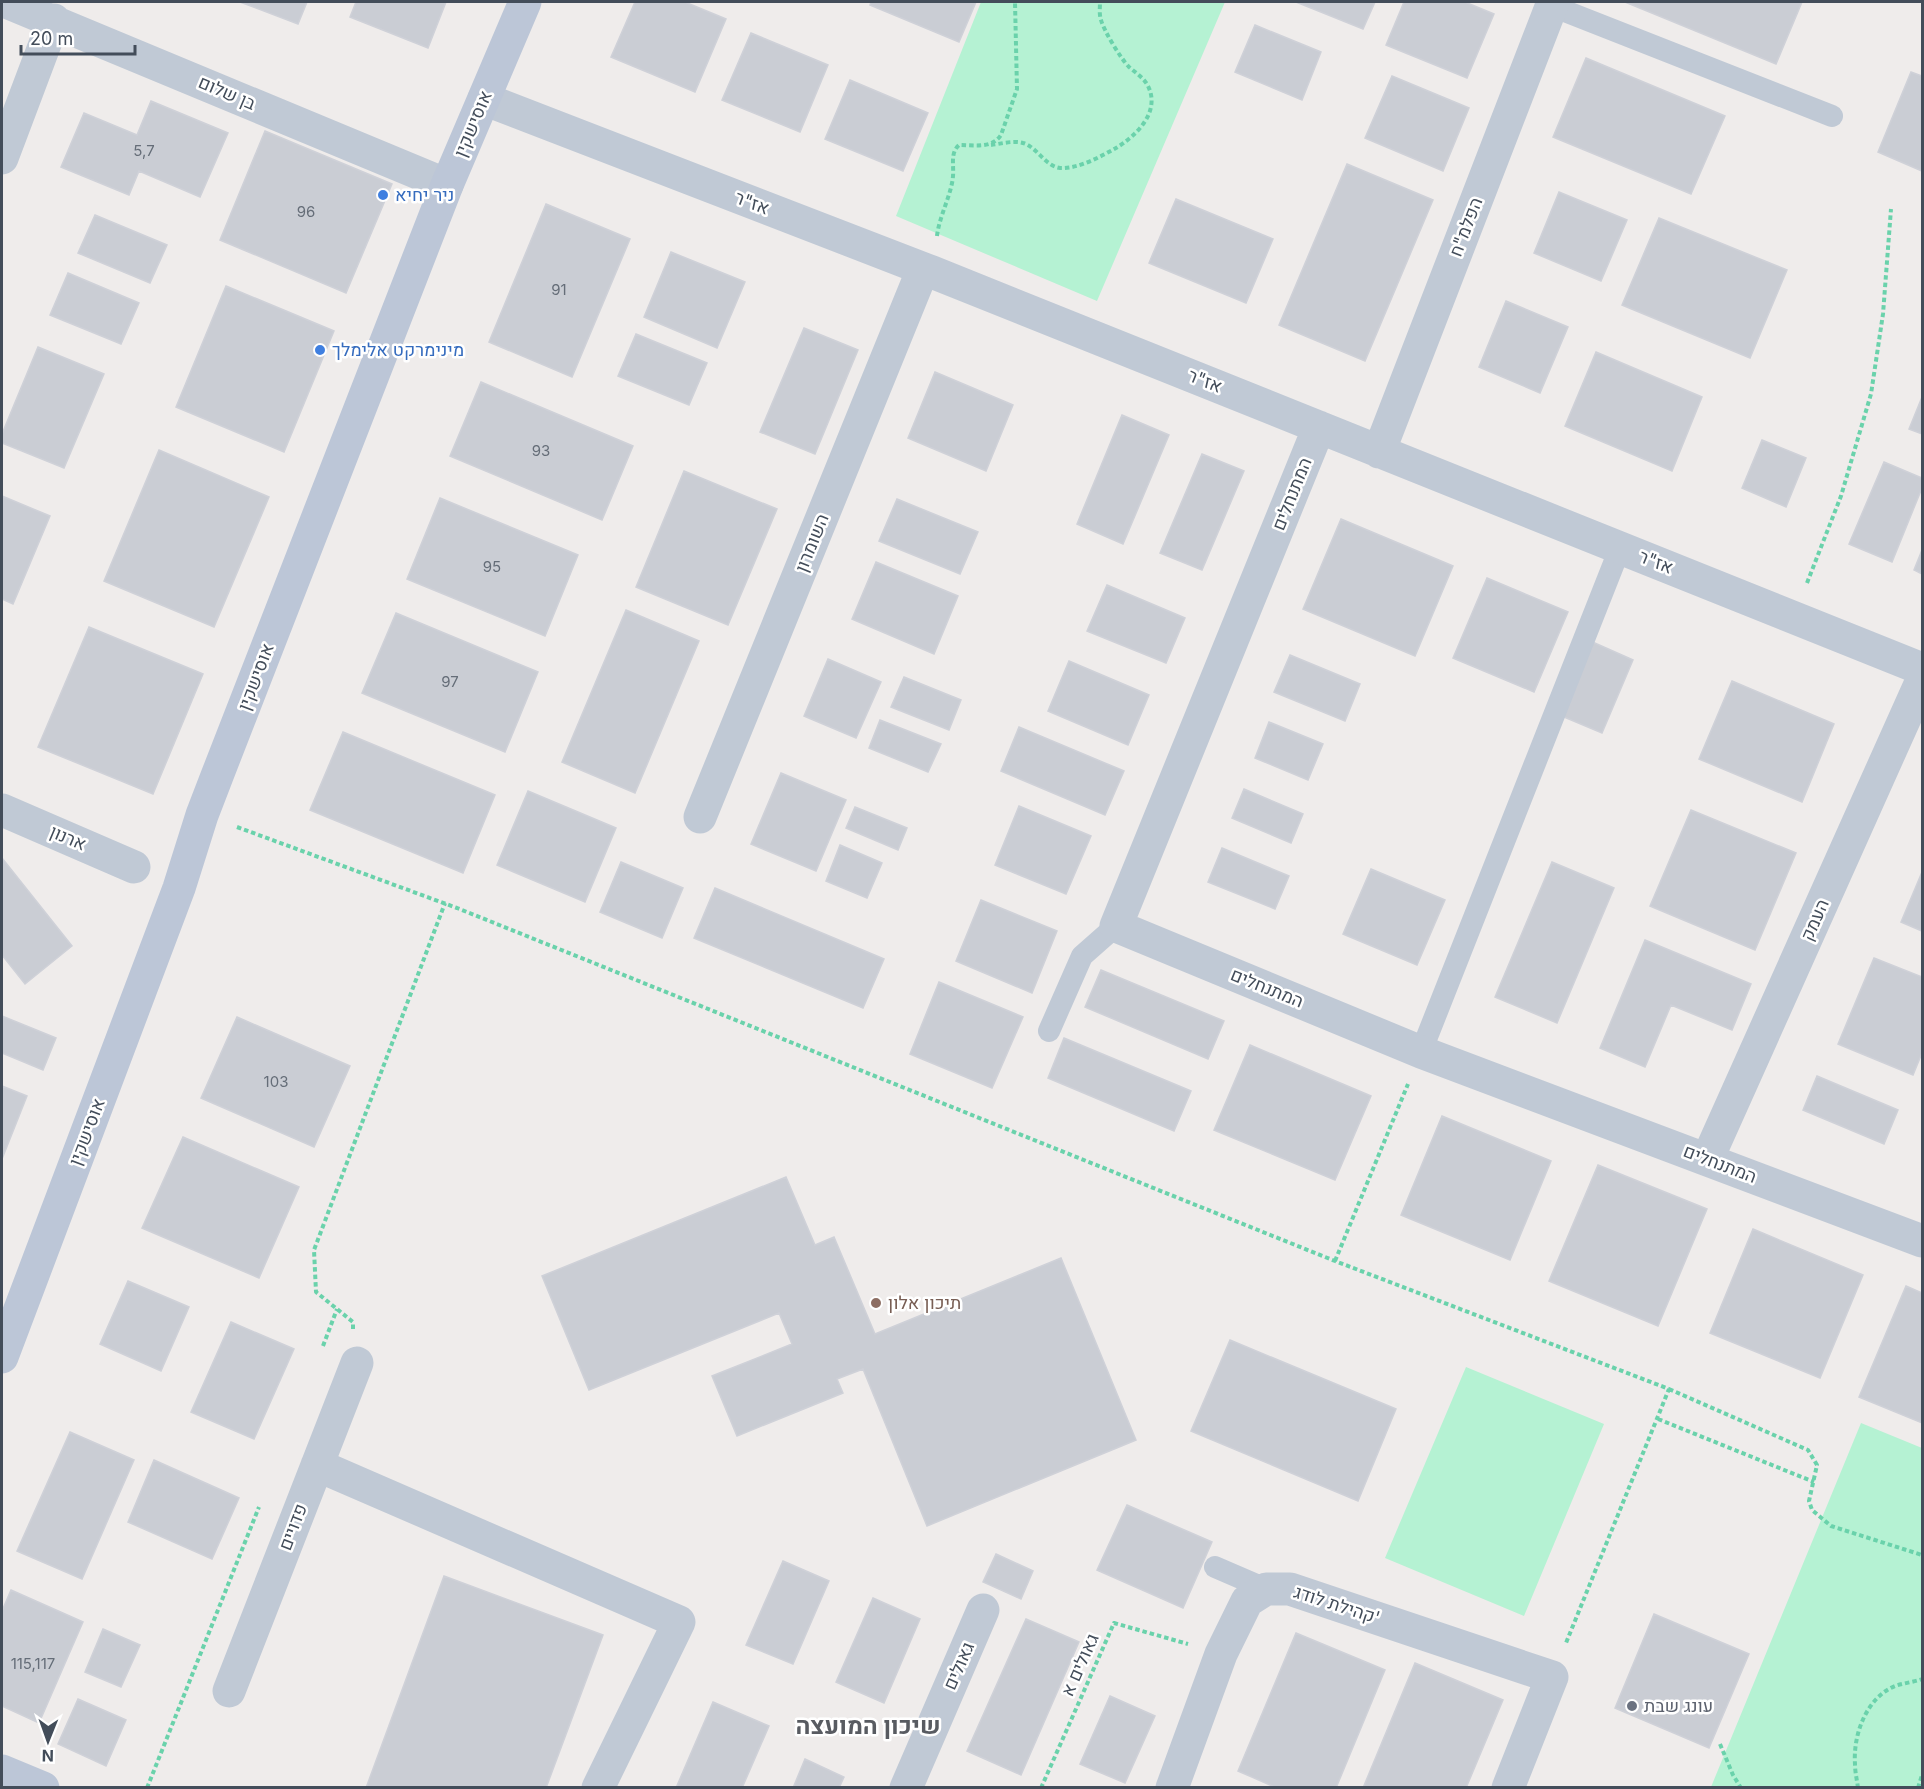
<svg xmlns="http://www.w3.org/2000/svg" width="1924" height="1789" font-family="Inter,Heebo,sans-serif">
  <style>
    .green { fill: #b5f2d3 }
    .building { fill: #cacdd4; stroke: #cfd1d8; stroke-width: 1.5 }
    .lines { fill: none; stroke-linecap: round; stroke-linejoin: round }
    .path { stroke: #6ad2ab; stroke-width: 4; stroke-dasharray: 4.5 3; stroke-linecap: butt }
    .lane { stroke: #c0c9d5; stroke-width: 22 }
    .street { stroke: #c0c9d5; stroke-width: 33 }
    .secondary { stroke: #bcc6d7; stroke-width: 33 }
    .shop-dot { fill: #3f7fe0; stroke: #fff; stroke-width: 2 }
    .education-dot { fill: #8d6e63; stroke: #fff; stroke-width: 2 }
    .worship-dot { fill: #6b7280; stroke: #fff; stroke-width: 2 }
    .labels { text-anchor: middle; stroke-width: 5; stroke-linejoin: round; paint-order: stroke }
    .number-label { font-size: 15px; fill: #656d78 }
    .street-label { font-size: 18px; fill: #434d5a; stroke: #fff }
    .shop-label { font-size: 18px; fill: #366cbe; stroke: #fff; text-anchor: start }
    .education-label { font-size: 18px; fill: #785e54; stroke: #fff; text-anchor: start }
    .worship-label { font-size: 18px; fill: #5b616d; stroke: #fff; text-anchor: start }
    .district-label { font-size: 24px; font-weight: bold; fill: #585b61; stroke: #fff }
  </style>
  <rect width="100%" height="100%" fill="#efeceb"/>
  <path class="green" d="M 981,2 L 1225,2 L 1097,301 L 896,216 Z
    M 1466,1367 L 1604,1424 L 1524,1616 L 1385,1558 Z
    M 1861,1423 L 1922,1448 L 1922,1787 L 1711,1787 Z"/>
  <path class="building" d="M 240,2 L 307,2 L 298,24 Z
    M 356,2 L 446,2 L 428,48 L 350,17 Z
    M 635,2 L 685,2 L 726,19 L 695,92 L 611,57 Z
    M 871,2 L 976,2 L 959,42 L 870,5 Z
    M 1296,2 L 1375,2 L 1363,29 Z
    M 1404,2 L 1465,2 L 1494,14 L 1467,78 L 1386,45 Z
    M 1625,2 L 1802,2 L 1776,64 Z
    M 1255,25 L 1321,52 L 1302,100 L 1235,72 Z
    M 751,33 L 828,65 L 800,132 L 722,100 Z
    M 1586,58 L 1725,116 L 1691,194 L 1553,137 Z
    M 1911,72 L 1922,76 L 1922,171 L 1878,152 Z
    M 1392,76 L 1469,108 L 1443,171 L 1365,138 Z
    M 850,80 L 928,113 L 903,171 L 825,139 Z
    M 151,101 L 228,133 L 200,197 L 139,171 L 129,195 L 61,167 L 84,113 L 137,135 Z
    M 265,131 L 392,184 L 346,293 L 220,240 Z
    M 1347,164 L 1433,200 L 1365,361 L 1279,325 Z
    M 1559,192 L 1627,220 L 1601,281 L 1534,253 Z
    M 1176,199 L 1273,239 L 1246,303 L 1149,263 Z
    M 546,204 L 630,239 L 572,377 L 489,342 Z
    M 95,215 L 167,245 L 150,283 L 78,253 Z
    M 1659,218 L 1787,270 L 1750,358 L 1622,305 Z
    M 671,252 L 745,282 L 717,348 L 644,317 Z
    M 68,273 L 139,303 L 121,344 L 50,315 Z
    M 226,286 L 334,331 L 284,452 L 176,407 Z
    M 1506,301 L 1568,327 L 1540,393 L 1479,367 Z
    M 804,328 L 858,350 L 815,454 L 760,432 Z
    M 636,334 L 707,363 L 689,405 L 618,376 Z
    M 38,347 L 104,374 L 64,468 L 2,443 L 2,434 Z
    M 1596,352 L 1702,397 L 1672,471 L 1565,426 Z
    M 935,372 L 1013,405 L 986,471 L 908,438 Z
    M 481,382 L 633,446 L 602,520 L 450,456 Z
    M 1922,397 L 1922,434 L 1909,429 Z
    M 1122,415 L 1169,435 L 1123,544 L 1077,524 Z
    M 1762,440 L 1806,458 L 1786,507 L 1742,488 Z
    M 159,450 L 269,497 L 214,627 L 104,581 Z
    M 1202,454 L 1244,471 L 1202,570 L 1160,553 Z
    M 1884,462 L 1922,478 L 1922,488 L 1892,562 L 1849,544 Z
    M 684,471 L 777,509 L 728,625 L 636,587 Z
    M 2,496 L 50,516 L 13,604 L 2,599 Z
    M 440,498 L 578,555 L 545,636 L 407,579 Z
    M 897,499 L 978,532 L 960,574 L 879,541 Z
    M 1341,519 L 1453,566 L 1415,656 L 1303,609 Z
    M 1922,550 L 1922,574 L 1914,570 Z
    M 876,562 L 958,596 L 934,654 L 852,619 Z
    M 1487,578 L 1568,612 L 1534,692 L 1453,658 Z
    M 1107,585 L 1185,618 L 1166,663 L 1087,631 Z
    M 626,610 L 699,641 L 635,793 L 562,762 Z
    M 396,613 L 538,672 L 505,752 L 362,693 Z
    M 89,627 L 203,674 L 153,794 L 38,747 Z
    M 1588,640 L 1633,660 L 1602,733 L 1557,714 Z
    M 1290,655 L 1360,684 L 1345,721 L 1274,692 Z
    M 828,659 L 881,682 L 856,738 L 804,716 Z
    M 1069,661 L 1149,695 L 1128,745 L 1048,711 Z
    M 904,677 L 961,700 L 949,730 L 891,707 Z
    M 1732,681 L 1834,724 L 1802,802 L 1699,759 Z
    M 880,720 L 941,744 L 928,772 L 869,748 Z
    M 1269,722 L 1323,744 L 1308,780 L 1255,758 Z
    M 1019,727 L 1124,771 L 1105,815 L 1001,771 Z
    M 343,732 L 495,795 L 463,873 L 310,810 Z
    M 781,773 L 846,800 L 816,871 L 751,844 Z
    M 1244,789 L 1303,814 L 1291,843 L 1232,818 Z
    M 528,791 L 616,828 L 585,902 L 497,865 Z
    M 1019,806 L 1091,836 L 1066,894 L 995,865 Z
    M 855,807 L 907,828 L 898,850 L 846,828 Z
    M 1691,810 L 1796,853 L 1755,950 L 1650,906 Z
    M 840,845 L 882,863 L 867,898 L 826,881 Z
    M 1222,848 L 1289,876 L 1275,909 L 1208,882 Z
    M 2,858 L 72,946 L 25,984 L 2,955 Z
    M 621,862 L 683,888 L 662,938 L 600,912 Z
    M 1552,862 L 1614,888 L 1557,1023 L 1495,997 Z
    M 1371,869 L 1445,900 L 1417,965 L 1343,934 Z
    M 1922,872 L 1922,931 L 1901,922 Z
    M 715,888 L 884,959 L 863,1008 L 694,938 Z
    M 981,900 L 1057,931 L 1032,993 L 956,961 Z
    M 1645,940 L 1751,984 L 1732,1030 L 1671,1005 L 1645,1067 L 1600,1048 Z
    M 1874,958 L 1922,977 L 1922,1053 L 1913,1075 L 1838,1044 Z
    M 1101,970 L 1224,1021 L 1208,1059 L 1085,1007 Z
    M 939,982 L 1023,1017 L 992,1088 L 910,1054 Z
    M 2,1016 L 56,1038 L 43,1070 L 2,1053 Z
    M 237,1017 L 350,1066 L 314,1147 L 201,1098 Z
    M 1064,1038 L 1191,1091 L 1174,1131 L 1048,1078 Z
    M 1250,1045 L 1371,1096 L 1335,1180 L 1214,1130 Z
    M 1817,1076 L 1898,1110 L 1884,1144 L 1803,1110 Z
    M 2,1086 L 27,1096 L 2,1159 Z
    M 1442,1116 L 1551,1161 L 1510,1260 L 1401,1215 Z
    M 183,1137 L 299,1187 L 259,1278 L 142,1228 Z
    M 1598,1165 L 1707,1209 L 1658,1326 L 1549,1281 Z
    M 786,1177 L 815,1245 L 834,1237 L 875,1334 L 1061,1258 L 1136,1440 L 927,1526 L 863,1369 L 837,1379 L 843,1393 L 737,1436 L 712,1376 L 792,1344 L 779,1313 L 589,1390 L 542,1276 Z
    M 1753,1229 L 1863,1275 L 1820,1378 L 1710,1333 Z
    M 128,1281 L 189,1307 L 161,1371 L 100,1344 Z
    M 1906,1286 L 1922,1293 L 1922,1423 L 1859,1397 Z
    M 231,1322 L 294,1349 L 254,1439 L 191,1412 Z
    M 1230,1340 L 1396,1409 L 1358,1501 L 1191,1431 Z
    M 70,1432 L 134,1460 L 82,1579 L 17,1551 Z
    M 154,1460 L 239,1498 L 212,1559 L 128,1522 Z
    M 1127,1505 L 1212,1542 L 1183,1608 L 1097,1570 Z
    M 996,1554 L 1033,1571 L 1021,1599 L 983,1582 Z
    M 783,1561 L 829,1581 L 793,1664 L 746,1645 Z
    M 444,1576 L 603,1635 L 546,1788 L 366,1788 Z
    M 11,1590 L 83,1622 L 39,1723 L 2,1706 L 2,1611 Z
    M 873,1598 L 920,1619 L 884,1703 L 836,1682 Z
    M 1654,1614 L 1749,1654 L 1709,1748 L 1615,1708 Z
    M 1026,1619 L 1079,1642 L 1021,1775 L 967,1751 Z
    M 103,1629 L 140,1645 L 121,1687 L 85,1672 Z
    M 1296,1633 L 1385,1670 L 1336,1788 L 1277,1788 L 1238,1771 Z
    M 1415,1663 L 1503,1700 L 1466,1788 L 1363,1788 Z
    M 1110,1696 L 1155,1716 L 1125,1783 L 1080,1764 Z
    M 78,1699 L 126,1720 L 106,1766 L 58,1744 Z
    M 713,1702 L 769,1726 L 742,1788 L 676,1788 Z
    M 805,1759 L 844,1777 L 839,1788 L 793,1788 Z"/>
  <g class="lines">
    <path class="path" d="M 991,145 C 1000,144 1014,140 1023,143 C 1037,147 1045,166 1060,168 C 1078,169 1100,157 1116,148 C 1136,136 1161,112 1148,86 C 1144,78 1136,73 1129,67 C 1121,59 1104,31 1101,20 C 1099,14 1100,7 1100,2
      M 937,236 C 939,217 952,193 953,176 C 954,165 950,153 959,145 C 974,145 992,149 1001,135 L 1017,89 L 1015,2
      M 1807,583 L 1841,496 L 1871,394 L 1883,314 L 1891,209
      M 237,827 L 457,908 L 1335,1261 L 1669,1389 L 1566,1643
      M 1335,1261 L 1408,1084
      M 353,1329 L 353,1322 L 316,1292 L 314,1250 L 445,903
      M 323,1346 L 337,1309
      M 1669,1389 L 1808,1450 L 1817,1465 L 1809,1501 L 1812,1510 L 1831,1526 L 1922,1555
      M 1658,1419 L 1814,1482
      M 1720,1744 L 1733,1775 L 1741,1788
      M 147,1788 L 259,1507
      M 1041,1788 L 1114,1623 L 1188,1644
      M 1858,1788 C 1857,1780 1855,1772 1855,1764 C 1853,1735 1866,1698 1895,1686 C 1904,1683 1914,1682 1922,1679
      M 1918,1788 L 1922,1775"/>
    <path class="lane" d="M 1552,6 L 1832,116
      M 1049,1031 L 1082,956 L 1116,926
      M 1421,1052 L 1620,548
      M 1215,1567 L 1266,1589"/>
    <path class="street" d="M 6,2 L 447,185
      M 484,99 L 932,272 L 1922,669
      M 2,158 L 54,20
      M 1319,427 L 1116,926 L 1421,1052 L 1922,1241
      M 1379,452 L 1553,2
      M 2,810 L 134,867
      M 700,817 L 923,269
      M 1707,1160 L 1922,680
      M 317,1465 L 679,1622 L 598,1788
      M 229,1691 L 357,1363
      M 906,1788 L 983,1610
      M 1172,1788 L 1221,1654 L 1247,1601 L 1266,1589 L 1290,1589 L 1552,1677 L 1508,1788"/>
    <path class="secondary" d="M 2,1357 L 179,888 L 202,815 L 217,776 L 447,185 L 525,2
      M 2,1771 L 43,1788"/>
  </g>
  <g class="shop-dot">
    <circle cx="383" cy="195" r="6"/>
    <circle cx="320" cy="350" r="6"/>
  </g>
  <circle class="education-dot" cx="876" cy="1303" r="6"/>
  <circle class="worship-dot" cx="1632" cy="1706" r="6"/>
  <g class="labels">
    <g class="number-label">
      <text x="144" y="156">5,7</text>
      <text x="306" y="217">96</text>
      <text x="559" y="295">91</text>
      <text x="541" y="456">93</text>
      <text x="492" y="572">95</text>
      <text x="450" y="687">97</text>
      <text x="276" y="1087">103</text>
      <text x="33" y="1669">115,117</text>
    </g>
    <g class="street-label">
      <text transform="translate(227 93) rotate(23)" y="6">בן שלום</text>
      <text transform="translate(473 124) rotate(-67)" y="6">אוסישקין</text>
      <text transform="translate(752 203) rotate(21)" y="6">אז"ר</text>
      <text transform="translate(1466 227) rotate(-69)" y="6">הפלמ"ח</text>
      <text transform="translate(1205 381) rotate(22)" y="6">אז"ר</text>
      <text transform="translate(1292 494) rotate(-68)" y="6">המתנחלים</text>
      <text transform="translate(812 543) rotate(-68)" y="6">השומרון</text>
      <text transform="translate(1656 562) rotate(22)" y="6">אז"ר</text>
      <text transform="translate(256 677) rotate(-69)" y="6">אוסישקין</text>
      <text transform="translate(68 838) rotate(23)" y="6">ארנון</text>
      <text transform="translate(1815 920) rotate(-66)" y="6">העמק</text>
      <text transform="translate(1267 988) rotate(22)" y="6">המתנחלים</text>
      <text transform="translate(87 1132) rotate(-69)" y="6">אוסישקין</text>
      <text transform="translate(1720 1164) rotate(21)" y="6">המתנחלים</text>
      <text transform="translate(293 1527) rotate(-69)" y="6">פדויים</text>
      <text transform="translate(1337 1605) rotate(18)" y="6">קהילת לודג'</text>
      <text transform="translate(1080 1665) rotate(-66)" y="6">גאולים א</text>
      <text transform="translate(959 1666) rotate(-66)" y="6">גאולים</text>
    </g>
    <g class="shop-label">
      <text x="395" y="201">ניר יחיא</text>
      <text x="332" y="356">מינימרקט אלימלך</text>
    </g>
    <g class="education-label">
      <text x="888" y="1309">תיכון אלון</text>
    </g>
    <g class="worship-label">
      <text x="1644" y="1712">עונג שבת</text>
    </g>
    <g class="district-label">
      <text x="868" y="1734">שיכון המועצה</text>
    </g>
  </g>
  <rect width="1924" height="1789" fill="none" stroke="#434d5a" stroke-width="6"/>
  <g transform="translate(48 1741) rotate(181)" stroke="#ffffff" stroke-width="4.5" paint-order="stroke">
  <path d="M0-4.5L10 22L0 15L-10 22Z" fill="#434d5a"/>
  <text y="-9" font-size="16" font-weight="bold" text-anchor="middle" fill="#434d5a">N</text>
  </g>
  <path d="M21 45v9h114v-9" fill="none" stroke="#434d5a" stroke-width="3"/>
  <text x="30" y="45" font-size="18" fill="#434d5a" stroke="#ffffff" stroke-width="4.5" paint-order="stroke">20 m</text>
</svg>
